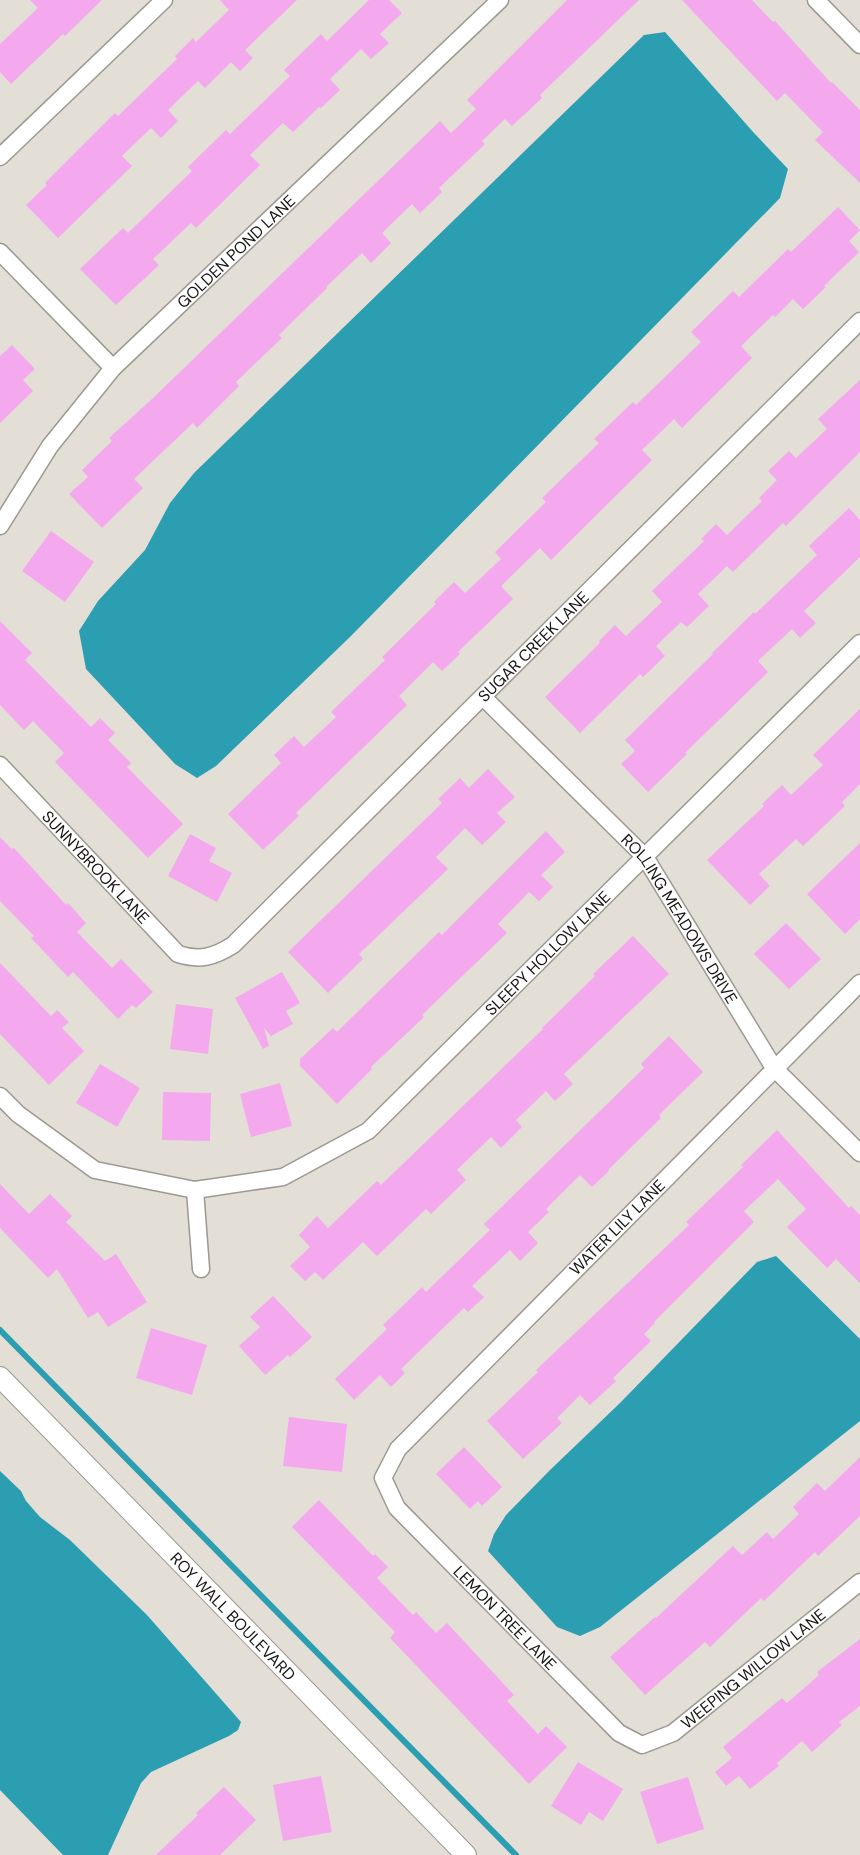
<svg xmlns="http://www.w3.org/2000/svg" width="860" height="1855" font-family="'DM Sans',sans-serif">
  <style>
    .water { fill: #2c9eb1 }
    .lines { fill: none; stroke-linecap: round; stroke-linejoin: round }
    .stream { stroke: #2c9eb1; stroke-width: 6 }
    .building { fill: #f4a8ed }
    .minor-casing { stroke: #9d9891; stroke-width: 19 }
    .tertiary-casing { stroke: #9d9891; stroke-width: 22 }
    .minor { stroke: #fff; stroke-width: 16 }
    .tertiary { stroke: #fff; stroke-width: 20 }
    .labels { text-anchor: middle; stroke-width: 4; stroke-linejoin: round; paint-order: stroke }
    .street-label { font-size: 16px; fill: #161412; stroke: #fff }
  </style>
  <rect width="100%" height="100%" fill="#e3dfd7"/>
  <path class="water" d="M 665,32 L 754,133 L 788,169 L 780,198 L 351,636 L 216,766 L 197,778 L 175,764 L 86,669 L 79,631 L 98,601 L 145,550 L 170,503 L 194,473 L 644,35 Z
    M 776,1256 L 860,1339 L 860,1421 L 600,1627 L 580,1636 L 557,1627 L 488,1551 L 494,1534 L 506,1515 L 549,1471 L 620,1403 L 757,1262 Z
    M 0,1471 L 21,1491 L 26,1501 L 40,1517 L 70,1540 L 147,1615 L 241,1722 L 238,1730 L 229,1736 L 151,1772 L 141,1783 L 108,1855 L 63,1855 L 0,1790 Z"/>
  <g class="lines">
    <path class="stream" d="M 0,1330 L 516,1855"/>
  </g>
  <path class="building" d="M 30,0 L 102,0 L 65,36 L 63,34 L 11,84 L 0,72 L 0,44 L 38,8 Z
    M 220,0 L 297,0 L 245,50 L 253,58 L 240,71 L 231,62 L 205,88 L 198,81 L 168,110 L 178,121 L 161,138 L 151,128 L 122,156 L 132,166 L 58,238 L 26,205 L 47,185 L 45,183 L 115,113 L 118,116 L 177,59 L 175,56 L 193,38 L 196,42 L 229,10 Z
    M 369,0 L 389,0 L 402,13 L 380,34 L 389,43 L 371,59 L 361,49 L 330,79 L 340,90 L 321,108 L 319,107 L 293,132 L 283,123 L 250,155 L 260,165 L 196,228 L 191,223 L 153,259 L 159,265 L 116,305 L 80,269 L 123,228 L 128,233 L 192,171 L 188,167 L 226,130 L 230,134 L 290,76 L 284,70 L 321,34 L 327,41 Z
    M 567,0 L 639,0 L 540,95 L 542,98 L 512,126 L 505,119 L 482,141 L 485,144 L 439,188 L 442,192 L 420,213 L 412,204 L 382,233 L 391,243 L 371,263 L 362,253 L 326,287 L 327,288 L 279,335 L 282,338 L 236,382 L 239,386 L 197,428 L 193,423 L 134,479 L 143,488 L 102,528 L 69,494 L 88,477 L 82,470 L 112,441 L 109,438 L 152,399 L 440,121 L 451,133 L 476,109 L 467,100 Z
    M 682,0 L 752,0 L 773,22 L 775,21 L 831,83 L 832,82 L 860,110 L 860,183 L 815,140 L 823,132 L 785,93 L 777,101 Z
    M 838,207 L 860,230 L 849,241 L 859,252 L 824,286 L 826,287 L 803,309 L 793,299 L 775,317 L 773,315 L 741,346 L 752,358 L 682,428 L 674,419 L 642,450 L 652,460 L 551,560 L 540,548 L 501,586 L 513,599 L 458,652 L 460,654 L 442,671 L 433,662 L 399,696 L 407,705 L 296,813 L 299,816 L 263,850 L 228,814 L 281,763 L 274,755 L 294,736 L 304,747 L 336,717 L 331,712 L 385,660 L 382,657 L 436,604 L 434,602 L 454,582 L 465,593 L 501,559 L 495,552 L 546,502 L 542,498 L 599,443 L 594,439 L 633,402 L 636,405 L 701,342 L 691,332 L 733,291 L 739,297 L 788,249 L 791,252 Z
    M 12,345 L 35,369 L 23,380 L 33,391 L 0,423 L 0,356 Z
    M 860,380 L 860,452 L 786,526 L 783,523 L 733,572 L 727,566 L 698,594 L 709,606 L 687,627 L 681,622 L 656,646 L 665,656 L 643,677 L 640,674 L 580,733 L 545,697 L 600,643 L 599,641 L 615,625 L 626,636 L 662,602 L 652,591 L 704,541 L 701,539 L 716,524 L 727,535 L 762,501 L 759,498 L 777,480 L 768,471 L 789,451 L 796,458 L 827,429 L 818,419 Z
    M 849,508 L 860,520 L 860,557 L 804,611 L 816,623 L 800,638 L 792,629 L 758,661 L 768,672 L 685,753 L 687,754 L 648,792 L 621,764 L 635,751 L 625,740 L 713,654 L 712,653 L 754,612 L 755,614 L 817,555 L 809,546 Z
    M 51,531 L 94,562 L 65,602 L 22,571 Z
    M 0,621 L 32,653 L 25,660 L 91,727 L 100,718 L 115,733 L 108,740 L 131,763 L 127,767 L 183,824 L 148,858 L 55,762 L 64,753 L 33,721 L 24,730 L 0,705 Z
    M 860,709 L 860,784 L 842,802 L 845,806 L 803,846 L 796,839 L 759,874 L 770,886 L 750,905 L 707,860 L 764,806 L 762,804 L 782,785 L 791,795 L 823,765 L 813,755 Z
    M 488,769 L 515,797 L 497,813 L 506,822 L 482,845 L 465,828 L 436,857 L 448,869 L 359,954 L 363,959 L 328,993 L 288,952 L 442,803 L 438,799 L 460,778 L 469,788 Z
    M 546,831 L 565,852 L 541,875 L 553,887 L 539,901 L 529,892 L 498,924 L 507,933 L 422,1015 L 424,1017 L 371,1067 L 372,1069 L 337,1104 L 300,1066 L 300,1059 L 333,1028 L 337,1032 L 439,932 L 442,935 Z
    M 190,834 L 216,848 L 209,861 L 232,873 L 217,902 L 168,876 Z
    M 0,837 L 12,849 L 14,848 L 66,905 L 68,903 L 86,923 L 77,932 L 112,968 L 121,959 L 153,992 L 136,1008 L 132,1005 L 118,1019 L 73,972 L 68,977 L 31,938 L 34,936 L 0,901 Z
    M 860,843 L 860,919 L 845,934 L 807,894 Z
    M 786,923 L 821,959 L 789,989 L 754,954 Z
    M 633,936 L 669,974 L 564,1074 L 573,1084 L 555,1101 L 546,1091 L 516,1120 L 522,1127 L 501,1148 L 491,1137 L 457,1170 L 466,1180 L 431,1214 L 426,1209 L 377,1256 L 363,1242 L 323,1280 L 315,1272 L 305,1281 L 290,1266 L 310,1247 L 299,1235 L 317,1216 L 328,1228 L 377,1181 L 381,1185 L 543,1029 L 542,1028 L 595,976 L 593,974 Z
    M 0,963 L 51,1016 L 57,1010 L 69,1022 L 62,1028 L 84,1051 L 49,1085 L 0,1034 Z
    M 282,972 L 300,1003 L 286,1011 L 293,1024 L 271,1036 L 264,1028 L 269,1046 L 263,1049 L 235,998 Z
    M 176,1004 L 213,1009 L 208,1054 L 170,1049 Z
    M 669,1036 L 703,1072 L 659,1115 L 661,1118 L 608,1170 L 609,1171 L 592,1187 L 580,1175 L 546,1209 L 549,1212 L 528,1232 L 538,1243 L 520,1261 L 510,1250 L 472,1286 L 484,1297 L 468,1312 L 464,1308 L 401,1369 L 405,1373 L 391,1387 L 380,1375 L 354,1400 L 335,1379 L 387,1329 L 383,1325 L 422,1287 L 426,1292 L 490,1230 L 484,1224 L 644,1068 L 641,1064 Z
    M 100,1064 L 140,1088 L 117,1127 L 76,1103 Z
    M 280,1083 L 292,1126 L 251,1137 L 240,1094 Z
    M 163,1092 L 211,1093 L 210,1141 L 162,1140 Z
    M 777,1130 L 849,1208 L 851,1206 L 860,1215 L 860,1283 L 836,1259 L 827,1268 L 787,1227 L 806,1209 L 778,1179 L 744,1211 L 754,1222 L 654,1322 L 655,1323 L 644,1334 L 651,1341 L 613,1378 L 616,1381 L 590,1405 L 580,1395 L 557,1418 L 562,1423 L 523,1459 L 487,1421 L 538,1372 L 536,1370 L 689,1225 L 686,1222 L 743,1167 L 741,1165 Z
    M 0,1184 L 29,1214 L 50,1194 L 72,1216 L 66,1222 L 105,1261 L 116,1254 L 147,1302 L 108,1327 L 98,1312 L 88,1318 L 57,1269 L 48,1278 L 0,1228 Z
    M 273,1296 L 312,1337 L 290,1357 L 288,1355 L 265,1375 L 239,1346 L 260,1327 L 250,1317 Z
    M 151,1328 L 207,1345 L 192,1395 L 136,1378 Z
    M 289,1417 L 347,1424 L 342,1472 L 283,1466 Z
    M 464,1447 L 502,1487 L 482,1506 L 478,1501 L 470,1509 L 436,1474 Z
    M 860,1457 L 860,1516 L 818,1556 L 815,1552 L 764,1601 L 761,1598 L 710,1647 L 705,1642 L 645,1695 L 610,1657 L 655,1617 L 656,1618 L 733,1546 L 742,1555 L 767,1532 L 773,1539 L 799,1514 L 793,1507 L 817,1483 L 825,1491 Z
    M 319,1500 L 373,1556 L 375,1554 L 388,1567 L 377,1578 L 413,1615 L 416,1612 L 436,1633 L 447,1623 L 514,1695 L 507,1701 L 538,1734 L 546,1726 L 567,1747 L 529,1784 L 390,1638 L 395,1632 L 292,1527 Z
    M 860,1639 L 860,1706 L 839,1722 L 842,1725 L 812,1752 L 802,1741 L 777,1763 L 779,1766 L 750,1789 L 739,1776 L 726,1786 L 715,1772 L 732,1758 L 723,1747 L 782,1698 L 787,1703 L 819,1675 L 817,1672 Z
    M 578,1762 L 623,1789 L 603,1821 L 589,1812 L 581,1825 L 551,1806 Z
    M 321,1776 L 332,1832 L 283,1841 L 273,1785 Z
    M 688,1777 L 704,1829 L 657,1844 L 640,1792 Z
    M 224,1787 L 256,1820 L 220,1855 L 156,1855 L 198,1815 L 196,1813 Z"/>
  <g class="lines">
    <defs>
      <g id="minor">
        <path d="M 816,0 L 860,45"/>
        <path d="M 0,157 L 164,0"/>
        <path d="M 0,252 L 113,368"/>
        <path id="s1" d="M 0,526 L 50,446 L 113,368 L 500,0"/>
        <path id="s2" d="M 483,697 L 645,857 L 774,1068 L 860,1153"/>
        <path id="s3" d="M 0,765 L 178,954 C 200,961 214,957 233,945 L 860,321"/>
        <path id="s4" d="M 860,983 L 398,1449 L 383,1478 L 397,1508 L 619,1733 L 642,1745 L 673,1733 L 860,1582"/>
        <path id="s5" d="M 0,1096 L 18,1114 L 95,1170 L 195,1190 L 283,1177 L 368,1131 L 860,643"/>
        <path d="M 195,1190 L 201,1269"/>
      </g>
      <g id="tertiary">
        <path id="s6" d="M 0,1377 L 466,1855"/>
      </g>
    </defs>
    <use href="#minor" class="minor-casing"/>
    <use href="#tertiary" class="tertiary-casing"/>
    <use href="#minor" class="minor"/>
    <use href="#tertiary" class="tertiary"/>
  </g>
  <g class="labels">
    <g class="street-label">
      <text dy="6" stroke="none"><textPath href="#s1" startOffset="364">GOLDEN POND LANE</textPath></text>
      <text dy="6" stroke="none"><textPath href="#s3" startOffset="741">SUGAR CREEK LANE</textPath></text>
      <text dy="6" stroke="none"><textPath href="#s3" startOffset="140">SUNNYBROOK LANE</textPath></text>
      <text dy="6" stroke="none"><textPath href="#s2" startOffset="298">ROLLING MEADOWS DRIVE</textPath></text>
      <text dy="6" stroke="none"><textPath href="#s5" startOffset="661">SLEEPY HOLLOW LANE</textPath></text>
      <text transform="translate(617 1227) rotate(-45)" y="6">WATER LILY LANE</text>
      <text dy="6" stroke="none"><textPath href="#s6" startOffset="334">ROY WALL BOULEVARD</textPath></text>
      <text dy="6" stroke="none"><textPath href="#s4" startOffset="876">LEMON TREE LANE</textPath></text>
      <text dy="6" stroke="none"><textPath href="#s4" startOffset="1200">WEEPING WILLOW LANE</textPath></text>
    </g>
  </g>
</svg>
